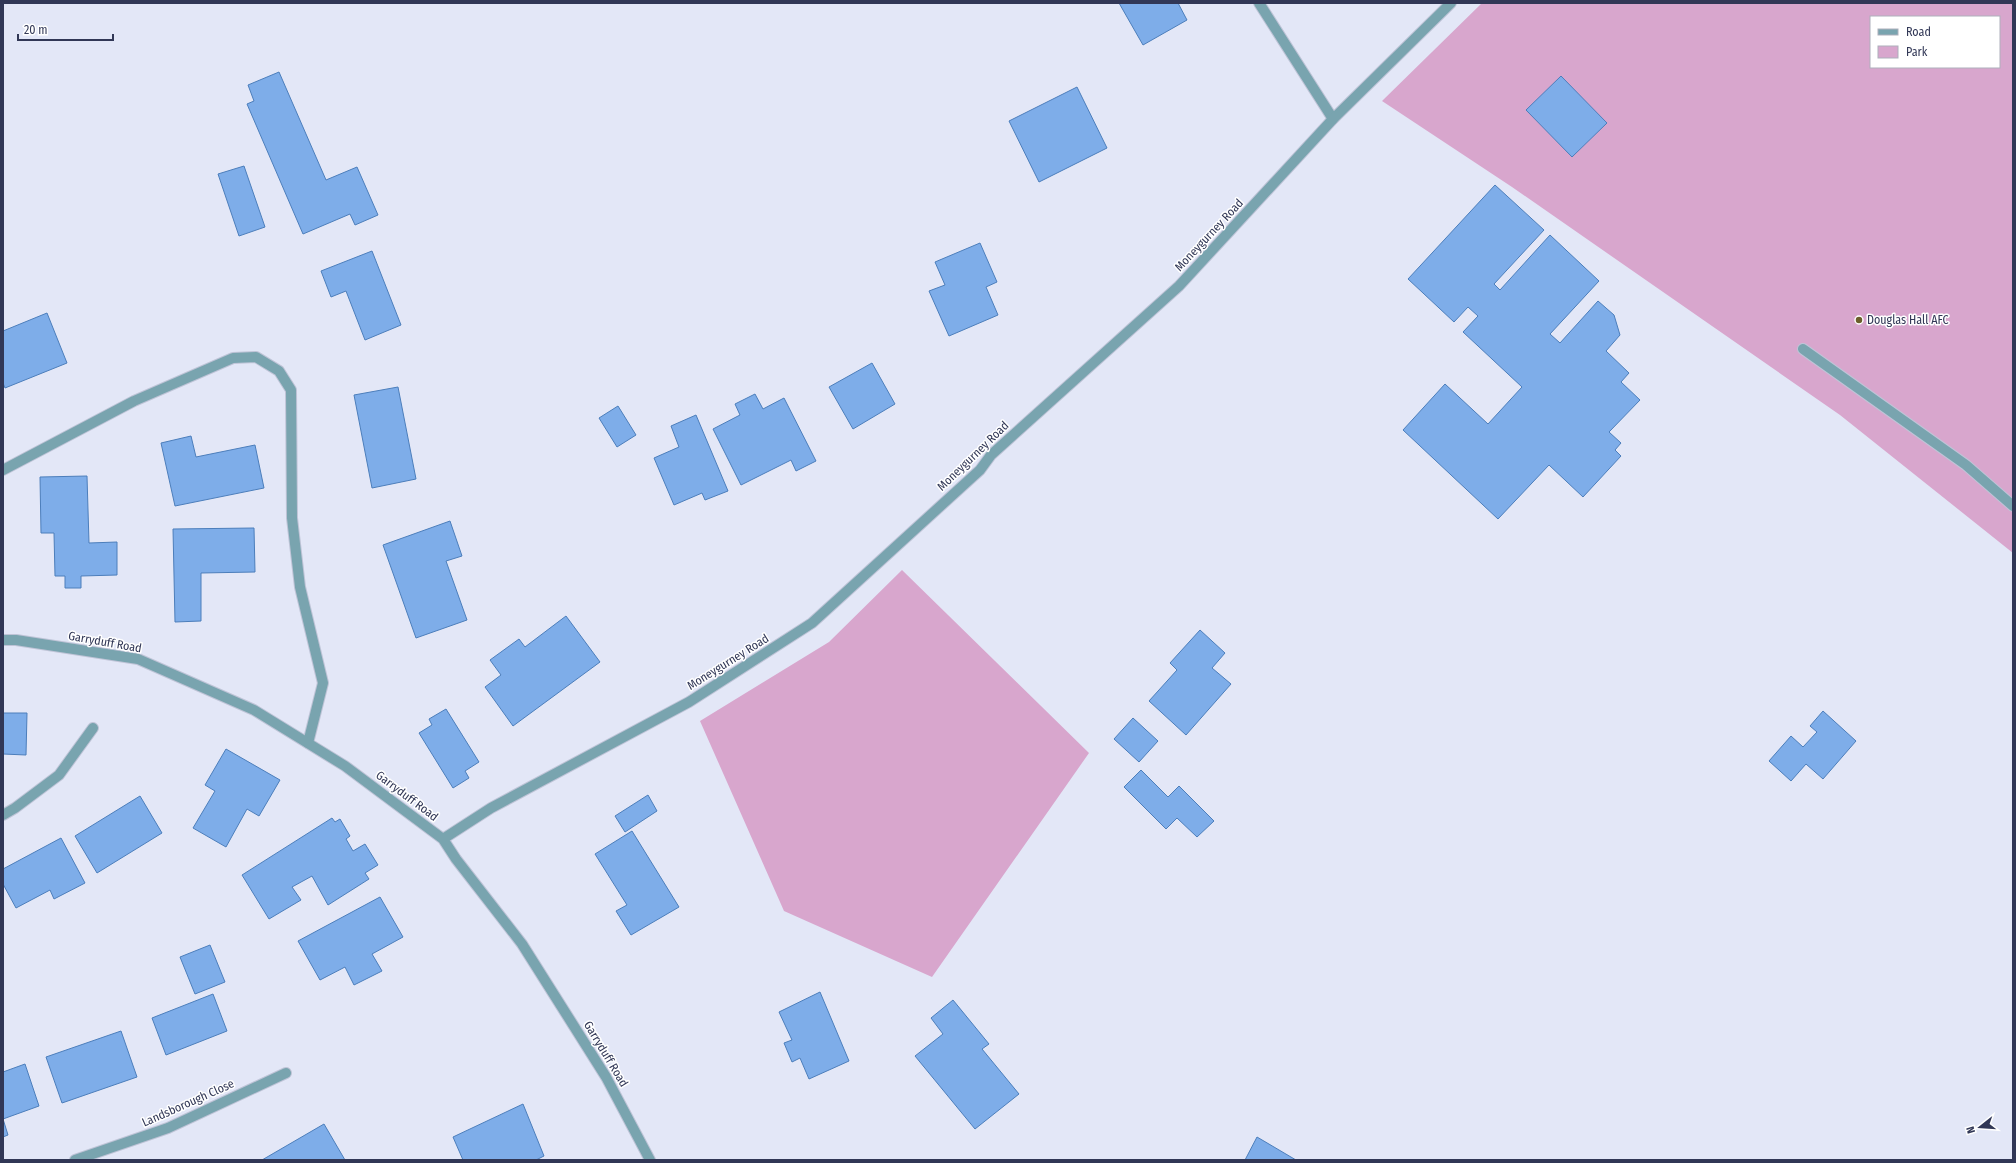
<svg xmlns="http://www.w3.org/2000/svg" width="2016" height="1163" font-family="'Fira Sans Condensed',sans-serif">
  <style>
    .green { fill: #d8a6cd; fill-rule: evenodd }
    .building { fill: #7eade9; stroke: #4c7ebb }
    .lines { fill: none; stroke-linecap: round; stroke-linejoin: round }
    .service-casing { stroke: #bfc4d7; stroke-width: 12 }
    .minor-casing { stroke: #bfc4d7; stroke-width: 12 }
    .tertiary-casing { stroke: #bfc4d7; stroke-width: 12 }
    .service { stroke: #79a4af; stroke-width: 10 }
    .minor { stroke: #79a4af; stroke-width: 10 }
    .tertiary { stroke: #79a4af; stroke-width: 10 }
    .poi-dot { fill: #6b5e2b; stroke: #fff; stroke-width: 1.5 }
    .labels { text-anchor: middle; stroke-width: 3; stroke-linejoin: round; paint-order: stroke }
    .street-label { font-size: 12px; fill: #313756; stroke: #fff }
    .poi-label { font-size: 12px; fill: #313756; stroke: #fff; text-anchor: start }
  </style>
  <rect width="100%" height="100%" fill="#e3e7f7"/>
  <path class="green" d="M 1482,3 L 2013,3 L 2013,553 L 1840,415 L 1512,187 L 1382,101 ZM 1871,17 L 1999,17 L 1999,67 L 1871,67 Z
    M 902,570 L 1089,753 L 932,977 L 784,911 L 700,721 L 829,642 Z"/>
  <path class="building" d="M 1119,3 L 1178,3 L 1187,20 L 1143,45 Z
    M 279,72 L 326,180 L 357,167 L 378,215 L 355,225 L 350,214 L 303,234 L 247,104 L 254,101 L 248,85 Z
    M 1561,76 L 1607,123 L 1572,157 L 1526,110 Z
    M 1077,87 L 1107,148 L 1039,182 L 1009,121 Z
    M 244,166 L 265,227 L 239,236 L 218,174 Z
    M 1495,185 L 1544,230 L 1494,284 L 1500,290 L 1550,235 L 1599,281 L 1550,334 L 1560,343 L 1598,301 L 1614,315 L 1620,335 L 1606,351 L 1629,373 L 1621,382 L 1640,400 L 1609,432 L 1621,443 L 1615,450 L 1621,456 L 1583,497 L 1549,465 L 1498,519 L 1403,430 L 1445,384 L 1488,424 L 1522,387 L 1463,332 L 1478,316 L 1468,307 L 1454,322 L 1408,279 Z
    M 980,243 L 997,282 L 986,287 L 998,315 L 949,336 L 929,291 L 945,285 L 935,262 Z
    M 372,251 L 401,325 L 365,340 L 346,291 L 331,297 L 321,271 Z
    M 47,313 L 67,363 L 5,388 L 3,383 L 3,331 Z
    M 872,363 L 895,404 L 853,429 L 829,387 Z
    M 398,387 L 416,479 L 372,488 L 354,395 Z
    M 755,394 L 763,409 L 784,398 L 816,461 L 796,471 L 791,460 L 741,485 L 713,429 L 740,415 L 735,404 Z
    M 618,406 L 636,435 L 617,447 L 599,418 Z
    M 696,415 L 728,491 L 705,500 L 702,493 L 674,505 L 654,458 L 679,447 L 671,426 Z
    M 191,436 L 196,457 L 255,445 L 264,488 L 175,506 L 161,443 Z
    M 87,476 L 89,543 L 117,542 L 117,575 L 81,576 L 81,588 L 65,588 L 65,576 L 55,576 L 54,533 L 41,533 L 40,477 Z
    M 450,521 L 462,556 L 446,561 L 467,620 L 416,638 L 383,545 Z
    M 254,528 L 255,572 L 201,573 L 201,621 L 175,622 L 173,529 Z
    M 566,616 L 600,662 L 513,726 L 485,687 L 501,675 L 490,660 L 519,639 L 525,647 Z
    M 1200,630 L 1225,653 L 1212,668 L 1231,684 L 1186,735 L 1149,701 L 1177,670 L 1170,663 Z
    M 446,709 L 479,762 L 465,771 L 469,778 L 453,788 L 419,733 L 432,725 L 429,719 Z
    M 1823,711 L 1856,741 L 1823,779 L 1806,764 L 1791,781 L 1769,761 L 1791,736 L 1803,747 L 1817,732 L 1810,726 Z
    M 3,713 L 27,713 L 26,755 L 3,754 Z
    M 1133,718 L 1158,741 L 1139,762 L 1114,739 Z
    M 226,749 L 280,780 L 259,816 L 247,809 L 226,847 L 193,828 L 215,791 L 205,785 Z
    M 1141,770 L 1168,797 L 1179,786 L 1214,821 L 1197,837 L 1177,818 L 1166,829 L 1124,787 Z
    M 648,795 L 657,811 L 625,832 L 615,816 Z
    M 140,796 L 162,833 L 97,873 L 75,836 Z
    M 332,818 L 335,822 L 340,819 L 350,836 L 346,839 L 353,851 L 365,844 L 378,865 L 365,873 L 369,879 L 328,905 L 312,876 L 292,887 L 301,900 L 269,919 L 242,875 Z
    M 632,831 L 679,907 L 631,935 L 616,911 L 627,905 L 595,854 Z
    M 61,838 L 85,883 L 54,899 L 50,890 L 16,908 L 3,884 L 3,869 Z
    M 380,897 L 403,937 L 372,954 L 382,971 L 354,985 L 345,967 L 320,980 L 298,941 Z
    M 210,945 L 225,982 L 195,994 L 180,957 Z
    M 820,992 L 849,1061 L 809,1079 L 800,1058 L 792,1062 L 784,1043 L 792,1040 L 779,1012 Z
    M 213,994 L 227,1031 L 166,1055 L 152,1018 Z
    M 953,1000 L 989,1044 L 982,1049 L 1019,1094 L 975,1129 L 915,1056 L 943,1034 L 931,1018 Z
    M 121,1031 L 137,1077 L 62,1103 L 46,1057 Z
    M 25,1064 L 39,1106 L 3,1119 L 3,1072 Z
    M 523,1104 L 544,1156 L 536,1160 L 463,1160 L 453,1137 Z
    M 3,1119 L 8,1135 L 3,1137 Z
    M 324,1124 L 345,1160 L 262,1160 Z
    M 1257,1137 L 1296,1160 L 1245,1160 Z"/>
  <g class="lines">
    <defs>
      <path id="service" d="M 1803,349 L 1966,465 L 2013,506"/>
      <path id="minor" d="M 1259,3 L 1333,119
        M 3,470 L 134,401 L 233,358 L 256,357 L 279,371 L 291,390 L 292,518 L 300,587 L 323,683 L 308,743
        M 3,815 L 15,808 L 59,775 L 93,728
        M 75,1160 L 168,1128 L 286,1073"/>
      <path id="tertiary" d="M 3,640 L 16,640 L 138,659 L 254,710 L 345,766 L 443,839 L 456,859 L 522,944 L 606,1077 L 650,1160
        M 443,839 L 491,808 L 689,702 L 812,623 L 980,470 L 991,455 L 1179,286 L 1333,119 L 1451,3"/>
    </defs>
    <use href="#service" class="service-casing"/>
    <use href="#minor" class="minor-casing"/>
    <use href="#tertiary" class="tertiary-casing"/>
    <use href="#service" class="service"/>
    <use href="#minor" class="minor"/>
    <use href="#tertiary" class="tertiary"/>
  </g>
  <circle class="poi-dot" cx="1859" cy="320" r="4"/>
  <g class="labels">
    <g class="street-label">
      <text transform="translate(1209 235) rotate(-47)" y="4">Moneygurney Road</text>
      <text transform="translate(973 456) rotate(-44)" y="4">Moneygurney Road</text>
      <text transform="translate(105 642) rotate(10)" y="4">Garryduff Road</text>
      <text transform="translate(728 662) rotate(-32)" y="4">Moneygurney Road</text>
      <text transform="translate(407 796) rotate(37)" y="4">Garryduff Road</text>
      <text transform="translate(606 1054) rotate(59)" y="4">Garryduff Road</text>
      <text transform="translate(188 1103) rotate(-24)" y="4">Landsborough Close</text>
    </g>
    <g class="poi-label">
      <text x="1867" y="324">Douglas Hall AFC</text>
    </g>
  </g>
  <rect width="2016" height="1163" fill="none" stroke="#313756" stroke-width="8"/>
  <rect x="1870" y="16" width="130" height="52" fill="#ffffff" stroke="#adafbb"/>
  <rect x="1878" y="29" width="20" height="6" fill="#79a4af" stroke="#adafbb"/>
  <text x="1906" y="36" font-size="12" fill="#313756">Road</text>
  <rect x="1878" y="46" width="20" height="12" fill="#d8a6cd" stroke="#adafbb"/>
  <text x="1906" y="56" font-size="12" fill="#313756">Park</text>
  <g transform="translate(1980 1127) rotate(253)" stroke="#ffffff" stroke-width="3" paint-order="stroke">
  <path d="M0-3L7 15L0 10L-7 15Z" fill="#313756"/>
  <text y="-6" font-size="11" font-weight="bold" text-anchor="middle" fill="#313756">N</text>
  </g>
  <path d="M18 34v6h95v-6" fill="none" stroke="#313756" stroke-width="2"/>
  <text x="24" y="34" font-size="12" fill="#313756" stroke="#ffffff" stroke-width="3" paint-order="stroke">20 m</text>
</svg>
